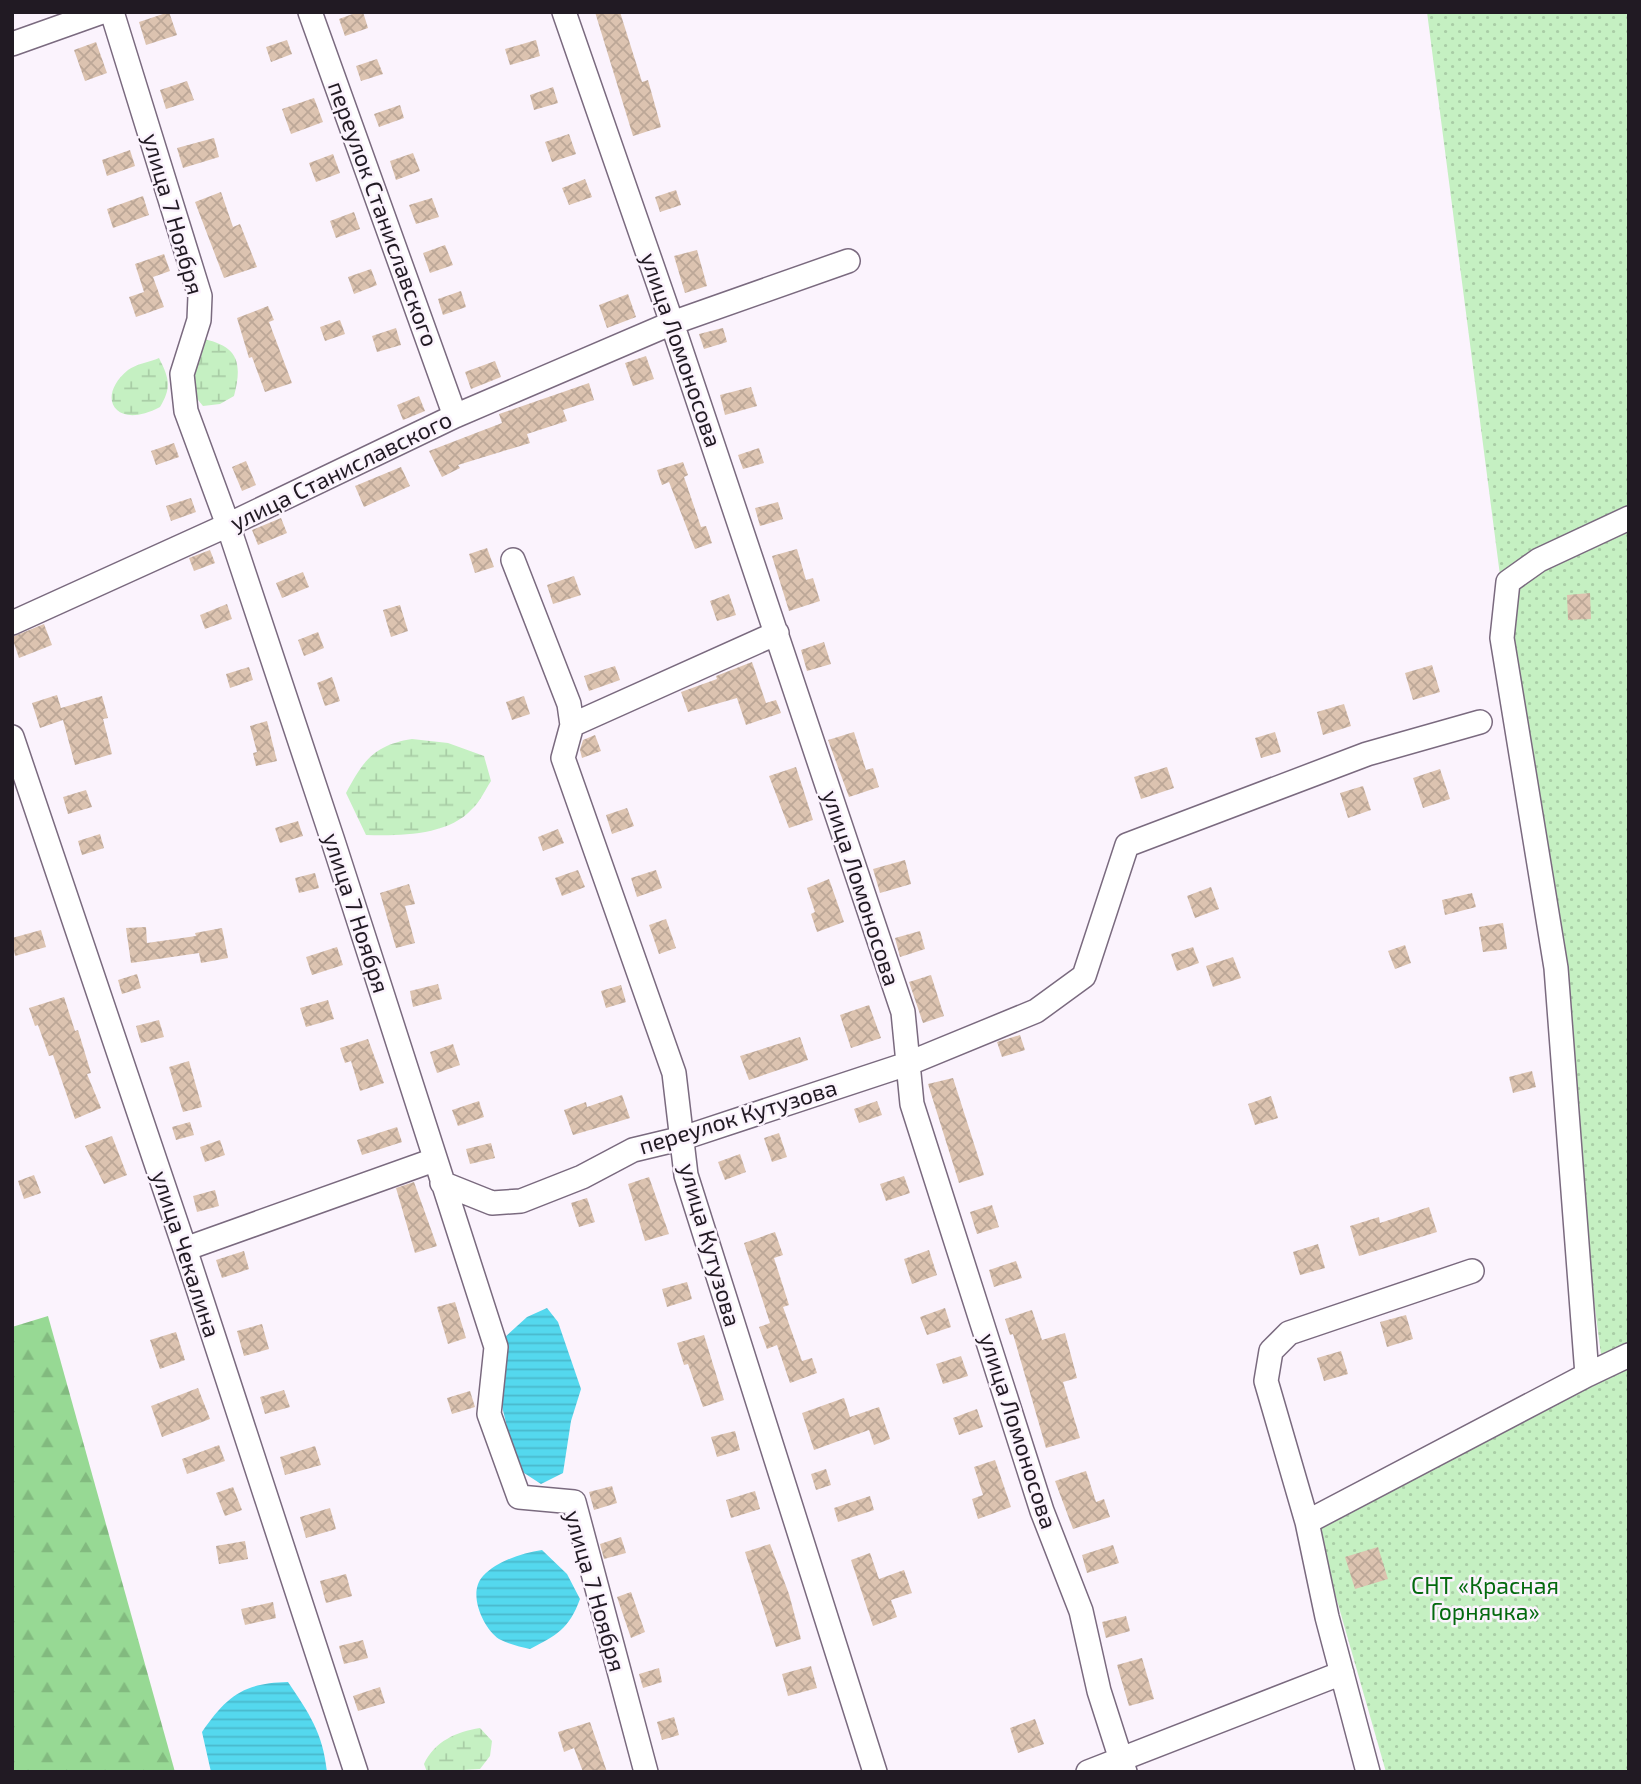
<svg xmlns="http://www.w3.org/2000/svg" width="1641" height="1784" font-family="'Exo 2',sans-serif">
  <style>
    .grass { fill: url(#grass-dots) }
    .forest { fill: url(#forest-firs) }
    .wetland { fill: url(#wetland-marsh) }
    .water { fill: url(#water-rules) }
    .building { fill: url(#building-cross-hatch) }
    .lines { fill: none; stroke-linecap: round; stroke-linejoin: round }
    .minor-casing { stroke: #7a6a7f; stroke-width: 26 }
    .minor { stroke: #fff; stroke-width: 23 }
    .labels { text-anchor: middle; stroke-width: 5; stroke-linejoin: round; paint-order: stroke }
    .street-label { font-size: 23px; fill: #211a23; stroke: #fbf3fd }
    .park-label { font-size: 23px; fill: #046a0f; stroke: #fbf3fd }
  </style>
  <defs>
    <pattern id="grass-dots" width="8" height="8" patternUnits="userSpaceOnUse" patternTransform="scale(1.75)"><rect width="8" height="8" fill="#c5f0c2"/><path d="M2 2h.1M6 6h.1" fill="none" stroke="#a9cda6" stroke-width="1.8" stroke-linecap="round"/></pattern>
    <pattern id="forest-firs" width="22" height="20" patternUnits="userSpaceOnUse" patternTransform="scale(1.75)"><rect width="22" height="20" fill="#97d994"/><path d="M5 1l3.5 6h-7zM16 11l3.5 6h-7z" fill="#82ba7f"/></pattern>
    <pattern id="wetland-marsh" width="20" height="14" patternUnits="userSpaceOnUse" patternTransform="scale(1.75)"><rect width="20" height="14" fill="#c5f0c2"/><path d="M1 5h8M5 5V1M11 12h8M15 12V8" fill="none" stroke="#a9cda6"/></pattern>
    <pattern id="water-rules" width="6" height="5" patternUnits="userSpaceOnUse" patternTransform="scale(1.75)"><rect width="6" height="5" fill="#54d8ee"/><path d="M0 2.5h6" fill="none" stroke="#49b9cc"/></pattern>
    <pattern id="building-cross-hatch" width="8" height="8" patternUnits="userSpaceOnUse" patternTransform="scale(1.75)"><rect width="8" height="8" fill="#dcc3b0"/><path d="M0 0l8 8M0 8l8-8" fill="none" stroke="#bca797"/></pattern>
  </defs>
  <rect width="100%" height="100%" fill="#fbf3fd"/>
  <path class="grass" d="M 1427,12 L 1629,12 L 1629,1772 L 1386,1772 L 1316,1527 L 1603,1370 Z"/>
  <path class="forest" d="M 48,1316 L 175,1772 L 12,1772 L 12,1327 Z"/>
  <path class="wetland" d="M 199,338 C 235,345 244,358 234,396 L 220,404 L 203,406 L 189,389 Z
    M 159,358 C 169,378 172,387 160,407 C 115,431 95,397 128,370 C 136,364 150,362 159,358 Z
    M 412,739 L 448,743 L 484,756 L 491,781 C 485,790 480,802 472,809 C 448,836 398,836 366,835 L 346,793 C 363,761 374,745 412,739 Z
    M 480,1728 L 492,1741 L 490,1756 L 480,1769 L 427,1772 L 424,1764 C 435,1741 456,1732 480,1728 Z"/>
  <path class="water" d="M 547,1308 L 558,1322 L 581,1389 L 571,1421 L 563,1473 L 541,1484 L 521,1471 L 515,1460 L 500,1398 L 504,1338 L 527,1317 Z
    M 542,1550 L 567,1574 L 580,1599 C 569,1629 557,1635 530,1649 C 520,1647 508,1644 499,1639 C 483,1628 467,1593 483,1576 C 497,1561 522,1553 542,1550 Z
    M 288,1682 C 309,1713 323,1733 327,1772 L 211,1772 L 202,1732 C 227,1696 243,1683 288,1682 Z"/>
  <path class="building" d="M 169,12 L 177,35 L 146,45 L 139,22 Z
    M 358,12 L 363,12 L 368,28 L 345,36 L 339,19 Z
    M 595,12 L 620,12 L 642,82 L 648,80 L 661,127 L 633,136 Z
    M 287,40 L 292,54 L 271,62 L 266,47 Z
    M 536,40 L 540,56 L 510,65 L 505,49 Z
    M 96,42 L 107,73 L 85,81 L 74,50 Z
    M 377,59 L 383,74 L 361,81 L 356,66 Z
    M 187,81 L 194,100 L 166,109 L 160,90 Z
    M 553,87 L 558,103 L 534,110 L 530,95 Z
    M 314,98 L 323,122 L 291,134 L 282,109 Z
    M 400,105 L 404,118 L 379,127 L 374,114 Z
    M 569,134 L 576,154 L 552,162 L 545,142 Z
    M 214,138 L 219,157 L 183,168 L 177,148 Z
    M 130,150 L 135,166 L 107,176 L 102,160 Z
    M 413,153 L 420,171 L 396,180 L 390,161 Z
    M 333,154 L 340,173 L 316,182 L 309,163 Z
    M 585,179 L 592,197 L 569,205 L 562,188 Z
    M 676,190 L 681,205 L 660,212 L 655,197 Z
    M 221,192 L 233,227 L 240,224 L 257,267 L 224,278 L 195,202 Z
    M 143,196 L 149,215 L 113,228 L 107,209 Z
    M 432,198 L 439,217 L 416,224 L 409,205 Z
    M 354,212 L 360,229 L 336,238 L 330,221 Z
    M 445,245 L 453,265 L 430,273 L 423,253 Z
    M 697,250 L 707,286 L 685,293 L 674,256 Z
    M 164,254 L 170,271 L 153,277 L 164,307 L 136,317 L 129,297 L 144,292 L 135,264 Z
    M 371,269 L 377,285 L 354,294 L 348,277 Z
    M 461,291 L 466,307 L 443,315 L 438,299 Z
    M 628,294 L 636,317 L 607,328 L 599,305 Z
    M 268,306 L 274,320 L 269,322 L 292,383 L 265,392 L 252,357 L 249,358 L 237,318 Z
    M 340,320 L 345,334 L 325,341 L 320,327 Z
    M 396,328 L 401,345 L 377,352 L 372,336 Z
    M 723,328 L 727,342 L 704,349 L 699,334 Z
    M 646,356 L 654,379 L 633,386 L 625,363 Z
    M 495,361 L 501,377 L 471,389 L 465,372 Z
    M 589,383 L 594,400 L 563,410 L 567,421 L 527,434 L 530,443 L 458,465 L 460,468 L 442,477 L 429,451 L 502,423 L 499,414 Z
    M 751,387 L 757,406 L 725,415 L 720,395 Z
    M 419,396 L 425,411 L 403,420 L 397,405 Z
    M 174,443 L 179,457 L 156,465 L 151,451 Z
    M 759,448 L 764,463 L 743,469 L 738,455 Z
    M 246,461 L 256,485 L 242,491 L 232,467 Z
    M 683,462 L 688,475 L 684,477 L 701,527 L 706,526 L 712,543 L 695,549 L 669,482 L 662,485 L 657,470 Z
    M 401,467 L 410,486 L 364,507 L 355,486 Z
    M 191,498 L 196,512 L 171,521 L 166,506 Z
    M 778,502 L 783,519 L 760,526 L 755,508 Z
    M 281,518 L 287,533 L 258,545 L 252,530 Z
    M 487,548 L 494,567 L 475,573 L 469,554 Z
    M 797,549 L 806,580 L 813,578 L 820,601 L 789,611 L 772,556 Z
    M 210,550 L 215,563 L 194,571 L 189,558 Z
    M 303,572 L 309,587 L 282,598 L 276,583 Z
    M 574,576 L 581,595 L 553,604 L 547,585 Z
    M 1590,593 L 1591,619 L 1568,620 L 1567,595 Z
    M 729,594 L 736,615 L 717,621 L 710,601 Z
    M 227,604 L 232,619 L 205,629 L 200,615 Z
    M 400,605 L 408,631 L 391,637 L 383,610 Z
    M 44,624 L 52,645 L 19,658 L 12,637 Z
    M 318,632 L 324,648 L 304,656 L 298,640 Z
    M 824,642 L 831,664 L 807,671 L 801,650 Z
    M 752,662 L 766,703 L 776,700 L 781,713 L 746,725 L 737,698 L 688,712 L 681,692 L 717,679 L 716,676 Z
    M 1432,665 L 1440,692 L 1413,700 L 1405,673 Z
    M 615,666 L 620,680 L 589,691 L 584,676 Z
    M 249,667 L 253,680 L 230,688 L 226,674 Z
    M 332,677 L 340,701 L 325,706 L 317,683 Z
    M 57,695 L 61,708 L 102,696 L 108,718 L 103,719 L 112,754 L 75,765 L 63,720 L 40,728 L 32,703 Z
    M 524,696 L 530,714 L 512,720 L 506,702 Z
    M 1344,704 L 1351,726 L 1323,735 L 1317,712 Z
    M 267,721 L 277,761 L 256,766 L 253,753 L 257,752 L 250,726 Z
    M 854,732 L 866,770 L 873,768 L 879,787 L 849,797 L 828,740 Z
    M 1275,732 L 1281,752 L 1261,758 L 1255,738 Z
    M 595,735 L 601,751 L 582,758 L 580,750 L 583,740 Z
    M 796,767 L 813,820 L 789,828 L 769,776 Z
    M 1167,767 L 1174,788 L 1141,799 L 1134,777 Z
    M 1440,769 L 1450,799 L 1423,808 L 1413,778 Z
    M 1363,786 L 1371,810 L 1348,818 L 1340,793 Z
    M 86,790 L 92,807 L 68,814 L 63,797 Z
    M 627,808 L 634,826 L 612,834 L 606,815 Z
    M 298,821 L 303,836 L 280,843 L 275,828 Z
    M 558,829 L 564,843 L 543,851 L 538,837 Z
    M 100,834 L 104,848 L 82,855 L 78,841 Z
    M 905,860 L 911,884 L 880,893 L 873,869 Z
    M 578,870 L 585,887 L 562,896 L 555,878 Z
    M 656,870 L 662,888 L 637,897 L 631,878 Z
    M 315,873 L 319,888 L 299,893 L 295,878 Z
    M 829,879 L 844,922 L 817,932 L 811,914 L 815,912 L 807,888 Z
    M 409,884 L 415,904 L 405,906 L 415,943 L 396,948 L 380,893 Z
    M 1211,887 L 1219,909 L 1195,918 L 1187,896 Z
    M 1472,893 L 1476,907 L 1445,915 L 1442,900 Z
    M 666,919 L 676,948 L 659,954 L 649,925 Z
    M 1503,923 L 1507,949 L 1483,952 L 1479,927 Z
    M 146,927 L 147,943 L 196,936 L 195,933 L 222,928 L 228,958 L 201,963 L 199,953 L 131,963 L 126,928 Z
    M 41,930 L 46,947 L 15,956 L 12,938 Z
    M 920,931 L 925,949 L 900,957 L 895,938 Z
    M 1405,945 L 1411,963 L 1395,969 L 1388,951 Z
    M 337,947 L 343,965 L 312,975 L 306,957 Z
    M 1193,947 L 1199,963 L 1177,971 L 1171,954 Z
    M 1233,957 L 1241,978 L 1213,987 L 1206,966 Z
    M 137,974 L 141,988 L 122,994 L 118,980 Z
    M 931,975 L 944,1016 L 923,1023 L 909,982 Z
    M 438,984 L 442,999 L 413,1007 L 410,991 Z
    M 621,985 L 626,1002 L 606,1008 L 601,991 Z
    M 64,997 L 75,1031 L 78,1030 L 91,1073 L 87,1074 L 101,1108 L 75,1119 L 53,1055 L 49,1056 L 38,1025 L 35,1026 L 29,1008 Z
    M 328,1000 L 334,1019 L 306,1027 L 300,1008 Z
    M 869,1005 L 881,1038 L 851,1048 L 840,1015 Z
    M 159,1020 L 164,1037 L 141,1043 L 136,1026 Z
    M 1020,1035 L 1025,1050 L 1002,1057 L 997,1042 Z
    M 800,1037 L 808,1060 L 749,1080 L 740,1056 Z
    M 368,1039 L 384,1083 L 360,1091 L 351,1061 L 345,1063 L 340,1048 Z
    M 453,1044 L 460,1065 L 437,1073 L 430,1052 Z
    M 189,1061 L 202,1107 L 183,1112 L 169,1067 Z
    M 1532,1071 L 1536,1087 L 1513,1093 L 1509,1077 Z
    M 953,1078 L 984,1175 L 959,1183 L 928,1084 Z
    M 622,1095 L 630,1118 L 573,1135 L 564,1110 L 586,1102 L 587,1107 Z
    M 1271,1096 L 1278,1118 L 1255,1125 L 1248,1104 Z
    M 479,1101 L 484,1117 L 458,1126 L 452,1110 Z
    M 877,1101 L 882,1115 L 859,1123 L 854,1109 Z
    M 190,1122 L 194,1135 L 176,1140 L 172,1127 Z
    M 397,1127 L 402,1142 L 362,1155 L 357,1140 Z
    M 779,1133 L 787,1157 L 772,1162 L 764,1138 Z
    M 112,1136 L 127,1175 L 104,1184 L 85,1146 Z
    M 220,1140 L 225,1155 L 205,1162 L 200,1147 Z
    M 491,1143 L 495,1158 L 470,1164 L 466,1149 Z
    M 740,1154 L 746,1172 L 725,1180 L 718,1162 Z
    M 34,1175 L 41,1193 L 24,1199 L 18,1181 Z
    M 904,1176 L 910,1193 L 886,1201 L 880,1184 Z
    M 649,1177 L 669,1234 L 645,1241 L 628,1184 Z
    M 414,1182 L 437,1246 L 415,1253 L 396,1188 Z
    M 215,1190 L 219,1206 L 197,1212 L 193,1196 Z
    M 587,1198 L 595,1222 L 579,1227 L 571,1203 Z
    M 992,1205 L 999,1227 L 977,1234 L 970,1212 Z
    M 1429,1207 L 1437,1232 L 1359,1256 L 1350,1226 L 1379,1217 L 1380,1223 Z
    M 775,1232 L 783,1255 L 774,1258 L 789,1305 L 783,1307 L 802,1361 L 812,1358 L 817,1373 L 790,1383 L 777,1345 L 767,1349 L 759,1327 L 770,1323 L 744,1243 Z
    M 1318,1244 L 1325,1268 L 1300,1275 L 1293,1252 Z
    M 929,1250 L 937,1275 L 912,1284 L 904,1259 Z
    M 244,1251 L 249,1269 L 222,1278 L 216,1260 Z
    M 1016,1261 L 1022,1278 L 994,1287 L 989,1270 Z
    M 687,1282 L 692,1299 L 667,1307 L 662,1289 Z
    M 455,1302 L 466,1338 L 448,1344 L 437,1307 Z
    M 945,1308 L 951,1327 L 927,1335 L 920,1317 Z
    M 1032,1310 L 1042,1340 L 1065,1333 L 1077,1378 L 1063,1382 L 1080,1438 L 1046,1448 L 1013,1334 L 1010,1335 L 1005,1319 Z
    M 1406,1315 L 1413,1339 L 1387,1347 L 1380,1322 Z
    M 262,1324 L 269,1349 L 244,1356 L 237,1331 Z
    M 176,1332 L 185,1360 L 160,1369 L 150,1340 Z
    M 704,1335 L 724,1400 L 703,1407 L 688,1364 L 684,1365 L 677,1343 Z
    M 1341,1351 L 1348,1374 L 1324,1381 L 1317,1358 Z
    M 961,1356 L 968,1376 L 943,1384 L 936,1364 Z
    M 198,1388 L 210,1419 L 162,1437 L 151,1406 Z
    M 284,1390 L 290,1407 L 265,1414 L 260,1397 Z
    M 470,1391 L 475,1407 L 452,1414 L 447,1398 Z
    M 844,1398 L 850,1417 L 879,1407 L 890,1439 L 874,1445 L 869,1430 L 814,1450 L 802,1413 Z
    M 977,1409 L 983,1427 L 959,1435 L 953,1418 Z
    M 735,1431 L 740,1450 L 717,1457 L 711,1437 Z
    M 219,1445 L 225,1461 L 187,1474 L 182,1459 Z
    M 315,1446 L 321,1465 L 285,1475 L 280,1457 Z
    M 995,1460 L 1011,1507 L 978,1519 L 972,1499 L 983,1495 L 974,1467 Z
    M 826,1469 L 831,1485 L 816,1490 L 811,1474 Z
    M 1086,1471 L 1096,1502 L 1104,1499 L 1110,1517 L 1073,1529 L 1055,1481 Z
    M 612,1486 L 617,1503 L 594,1510 L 589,1492 Z
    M 233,1487 L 242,1510 L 225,1516 L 216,1493 Z
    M 755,1491 L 760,1509 L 731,1518 L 726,1500 Z
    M 870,1496 L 874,1510 L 838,1522 L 834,1508 Z
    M 330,1508 L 336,1529 L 306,1538 L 300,1517 Z
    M 621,1537 L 626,1553 L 604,1559 L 600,1544 Z
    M 245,1541 L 248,1559 L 219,1564 L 216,1546 Z
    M 770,1544 L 789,1594 L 801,1639 L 776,1647 L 745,1552 Z
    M 1113,1545 L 1119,1563 L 1087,1573 L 1082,1555 Z
    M 1378,1547 L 1388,1579 L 1355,1589 L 1345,1557 Z
    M 870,1553 L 879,1579 L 904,1570 L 912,1593 L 891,1600 L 897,1617 L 873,1626 L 851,1560 Z
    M 346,1574 L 352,1596 L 326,1603 L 320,1581 Z
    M 631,1592 L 645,1632 L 631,1638 L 617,1597 Z
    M 273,1602 L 276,1618 L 245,1625 L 241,1609 Z
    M 1126,1616 L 1130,1631 L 1106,1638 L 1102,1622 Z
    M 363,1640 L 368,1658 L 344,1664 L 339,1646 Z
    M 1142,1658 L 1154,1699 L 1129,1706 L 1117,1665 Z
    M 811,1666 L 817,1688 L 788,1696 L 782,1674 Z
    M 659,1668 L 662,1682 L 643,1688 L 639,1674 Z
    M 380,1687 L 385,1703 L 358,1711 L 353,1696 Z
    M 674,1717 L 679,1735 L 662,1740 L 657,1722 Z
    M 1035,1719 L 1044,1744 L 1018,1753 L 1010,1728 Z
    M 590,1722 L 607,1772 L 583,1772 L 574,1748 L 564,1752 L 558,1732 Z"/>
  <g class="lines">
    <defs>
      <path id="minor" d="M 112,12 L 200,296 L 199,320 L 182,374 L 186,411 L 228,525 L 333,841 L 496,1347 L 489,1414 L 519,1497 L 574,1502 L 646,1772
        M 310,12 L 455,416
        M 564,12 L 672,323 L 903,1012 L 912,1104 L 1042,1511 L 1081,1611 L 1099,1691 L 1125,1772
        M 12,44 L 102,12
        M 513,560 L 569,704 L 572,725 L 563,758 L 674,1073 L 686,1175 L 875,1772
        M 12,623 L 228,525 L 455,416 L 672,323 L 848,261
        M 572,725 L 777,633
        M 12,737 L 185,1249 L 356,1772
        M 442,1183 L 492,1203 L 521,1201 L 582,1177 L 633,1150 L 683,1138 L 907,1064 L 1036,1011 L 1084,976 L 1127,845 L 1367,754 L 1480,722
        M 185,1249 L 434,1160
        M 1587,1375 L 1629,1355
        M 1307,1522 L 1587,1375 L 1556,968 L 1502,638 L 1508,582 L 1539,560 L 1629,518
        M 1088,1772 L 1342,1673
        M 1368,1772 L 1327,1617 L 1307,1522 L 1266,1381 L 1271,1351 L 1289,1333 L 1472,1271"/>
    </defs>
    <use href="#minor" class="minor-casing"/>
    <use href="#minor" class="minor"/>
  </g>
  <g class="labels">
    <g class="street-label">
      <text transform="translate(173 214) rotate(74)" y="8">улица 7 Ноября</text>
      <text transform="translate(383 214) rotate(70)" y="8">переулок Станиславского</text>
      <text transform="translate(681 350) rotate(71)" y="8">улица Ломоносова</text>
      <text transform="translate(341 471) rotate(-26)" y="8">улица Станиславского</text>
      <text transform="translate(861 888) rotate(72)" y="8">улица Ломоносова</text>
      <text transform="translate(356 913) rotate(72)" y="8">улица 7 Ноября</text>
      <text transform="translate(738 1117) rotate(-17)" y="8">переулок Кутузова</text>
      <text transform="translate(710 1245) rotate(74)" y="8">улица Кутузова</text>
      <text transform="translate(186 1254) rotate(72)" y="8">улица Чекалина</text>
      <text transform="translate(1018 1431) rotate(72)" y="8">улица Ломоносова</text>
      <text transform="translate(595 1591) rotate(74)" y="8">улица 7 Ноября</text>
    </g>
    <g class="park-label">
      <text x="1485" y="1594">СНТ «Красная<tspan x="1485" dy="26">Горнячка»</tspan></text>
    </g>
  </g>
  <rect width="1641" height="1784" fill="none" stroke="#211a23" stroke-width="28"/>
</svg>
